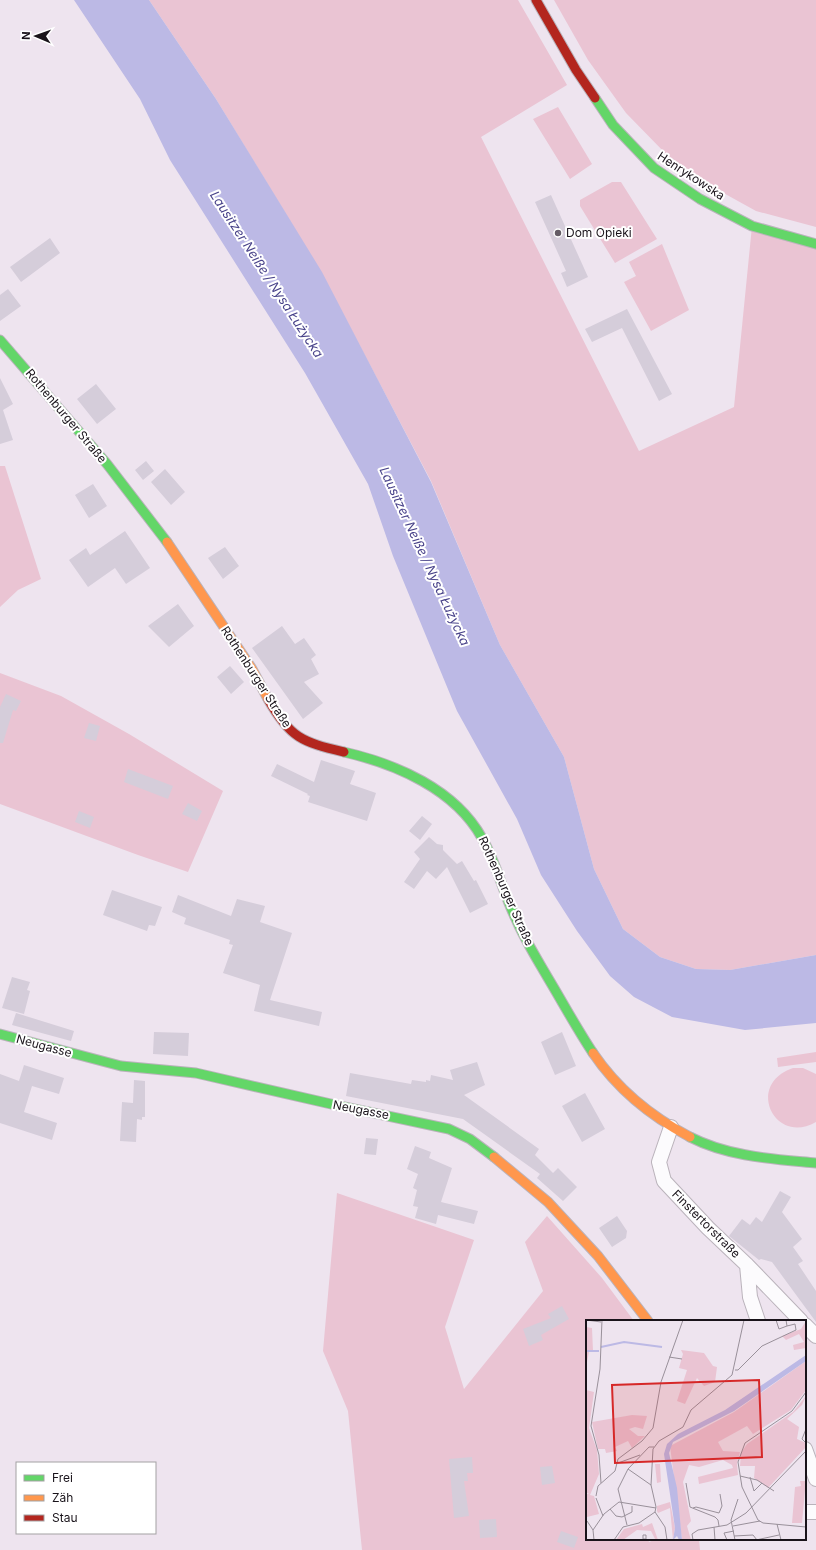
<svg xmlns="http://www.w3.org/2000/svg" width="816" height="1550" font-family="Inter,sans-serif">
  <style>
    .green { fill: #eac4d3 }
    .water { fill: #bcb9e5 }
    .building { fill: #d5cdda }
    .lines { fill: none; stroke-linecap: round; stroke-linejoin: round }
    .street-casing { stroke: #bab3bb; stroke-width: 16 }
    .fast-casing { stroke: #bab3bb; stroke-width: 11 }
    .slow-casing { stroke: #bab3bb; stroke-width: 11 }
    .jam-casing { stroke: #bab3bb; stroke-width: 11 }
    .street { stroke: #fcfbfd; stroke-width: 14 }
    .fast { stroke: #63d668; stroke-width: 9 }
    .slow { stroke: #ff974d; stroke-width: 9 }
    .jam { stroke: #b3261e; stroke-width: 9 }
    .poi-dot { fill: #645c65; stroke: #fff; stroke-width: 1.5 }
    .labels { text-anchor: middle; stroke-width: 4; stroke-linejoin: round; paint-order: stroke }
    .street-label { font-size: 12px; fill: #19131a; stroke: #fff }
    .poi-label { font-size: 12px; fill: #19131a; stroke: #fff; text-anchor: start }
    .water-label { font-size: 13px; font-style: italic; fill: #49438a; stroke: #fff }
    .inset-river { fill: none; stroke: #bcb9e5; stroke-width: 2 }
    .inset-road { fill: none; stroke: #99909a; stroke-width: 1 }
    .view { fill: #d62828; fill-opacity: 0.15; stroke: #d62828; stroke-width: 2 }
    .inset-edge { fill: none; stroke: #19131a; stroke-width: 2 }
  </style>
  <rect width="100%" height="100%" fill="#eee4ef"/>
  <path class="green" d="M 149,0 L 518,0 L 567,85 L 481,137 L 639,451 L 734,407 L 752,226 L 816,246 L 816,955 L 730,970 L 696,969 L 660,957 L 623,929 L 594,869 L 564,757 L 500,645 L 431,481 L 321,272 L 216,99 Z
    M 554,0 L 816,0 L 816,227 L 756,211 L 709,185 L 666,154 L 626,113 L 588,60 Z
    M 558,107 L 592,164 L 570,179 L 533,119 Z
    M 612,182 L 621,182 L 657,239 L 615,263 L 580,206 L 580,200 Z
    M 662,244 L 689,310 L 651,331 L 624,282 L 636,276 L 629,262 Z
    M 0,466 L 5,466 L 41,579 L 18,590 L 0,607 Z
    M 0,673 L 61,696 L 129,734 L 223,791 L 188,872 L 138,855 L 0,804 Z
    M 816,1052 L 816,1062 L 778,1067 L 777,1058 Z
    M 793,1068 L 803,1068 L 816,1074 L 816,1122 C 774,1146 745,1084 793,1068 Z
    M 337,1193 L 474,1240 L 445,1327 L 464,1389 L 543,1291 L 525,1242 L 547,1216 L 602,1278 L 634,1321 L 587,1321 L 587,1539 L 648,1539 L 649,1542 L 657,1539 L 699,1539 L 700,1550 L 362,1550 L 348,1411 L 323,1351 Z"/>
  <path class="water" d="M 74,0 L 149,0 L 216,99 L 322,272 L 431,482 L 500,645 L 564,757 L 594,869 L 623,929 L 660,957 L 696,969 L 730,970 L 816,955 L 816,1023 L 745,1030 L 672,1017 L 634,997 L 610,976 L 577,931 L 541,875 L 517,819 L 457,711 L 393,556 L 368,484 L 305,373 L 170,160 L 140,99 Z"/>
  <path class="building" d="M 551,195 L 588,277 L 567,287 L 561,273 L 566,271 L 535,202 Z
    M 50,238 L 60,253 L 21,282 L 10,267 Z
    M 8,289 L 21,306 L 0,321 L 0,295 Z
    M 627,309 L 672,394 L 659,401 L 622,328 L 592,342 L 585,329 Z
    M 0,378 L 13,404 L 3,410 L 13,440 L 0,444 Z
    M 96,384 L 116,409 L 97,424 L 77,399 Z
    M 146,461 L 154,471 L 143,480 L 135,470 Z
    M 165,469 L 185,492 L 171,505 L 151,482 Z
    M 93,484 L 107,506 L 89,518 L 75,495 Z
    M 125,531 L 150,568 L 126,584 L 115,568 L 88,587 L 69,560 L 86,548 L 90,555 Z
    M 225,547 L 239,566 L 223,579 L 208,558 Z
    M 178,604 L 194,626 L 169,647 L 148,626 Z
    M 282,626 L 295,644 L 304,638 L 316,655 L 311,659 L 319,674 L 304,682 L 323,703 L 303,719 L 252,648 Z
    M 230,666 L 244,682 L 231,694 L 217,677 Z
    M 6,694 L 21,701 L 16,711 L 13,710 L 3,743 L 0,743 L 0,707 Z
    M 89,723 L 100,726 L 96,741 L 84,738 Z
    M 321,760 L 355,771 L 350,784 L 376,793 L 367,821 L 308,802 L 310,796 L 307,795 L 308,794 L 271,776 L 277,764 L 314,782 Z
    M 128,769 L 173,786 L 168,799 L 124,782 Z
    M 188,803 L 202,811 L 197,821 L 182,814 Z
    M 79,811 L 94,817 L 90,828 L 75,822 Z
    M 422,816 L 432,824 L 420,840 L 409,831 Z
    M 429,837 L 437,844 L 443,845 L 443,850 L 457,864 L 462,861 L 474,881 L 476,880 L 488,904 L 470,913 L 447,867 L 436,879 L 427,871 L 414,889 L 404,882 L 420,859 L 414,852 Z
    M 112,890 L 162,907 L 155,926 L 149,925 L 147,931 L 103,915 Z
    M 178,895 L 231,916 L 237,899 L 265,906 L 260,922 L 292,933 L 270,1000 L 322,1012 L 319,1026 L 254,1011 L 260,985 L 223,973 L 233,945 L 229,944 L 230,940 L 184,924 L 186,918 L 172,912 Z
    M 12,977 L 30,982 L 27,990 L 30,991 L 24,1014 L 2,1008 Z
    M 16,1013 L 74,1031 L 71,1041 L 12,1025 Z
    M 154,1032 L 189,1033 L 188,1056 L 153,1054 Z
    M 562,1032 L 576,1066 L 555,1075 L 541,1042 Z
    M 477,1062 L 485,1085 L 464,1095 L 539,1149 L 535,1155 L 553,1173 L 558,1168 L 577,1187 L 563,1201 L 537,1178 L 540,1174 L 463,1119 L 346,1096 L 350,1073 L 411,1084 L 412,1080 L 426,1082 L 426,1080 L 430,1081 L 431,1075 L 453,1080 L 450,1070 Z
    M 24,1065 L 64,1078 L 59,1094 L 32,1086 L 24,1112 L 57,1123 L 52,1140 L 0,1123 L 0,1074 L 19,1081 Z
    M 134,1080 L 145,1081 L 145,1117 L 142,1117 L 142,1120 L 137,1119 L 136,1142 L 120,1141 L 122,1102 L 133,1103 Z
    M 585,1093 L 605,1129 L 582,1142 L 562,1106 Z
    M 366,1138 L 378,1139 L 376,1155 L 364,1154 Z
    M 415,1146 L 431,1152 L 429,1158 L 452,1168 L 441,1202 L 478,1211 L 474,1224 L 438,1215 L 436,1224 L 415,1218 L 418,1207 L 413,1206 L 417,1190 L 413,1188 L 418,1174 L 407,1169 Z
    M 780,1191 L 791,1197 L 782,1212 L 802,1239 L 793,1247 L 803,1261 L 798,1264 L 816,1291 L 816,1322 L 772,1262 L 761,1259 L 759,1260 L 729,1236 L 742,1219 L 750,1225 L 756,1217 L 762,1222 Z
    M 617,1216 L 627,1231 L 626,1238 L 612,1247 L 599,1228 Z
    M 562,1306 L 569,1319 L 541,1335 L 543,1340 L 529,1346 L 523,1329 L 551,1318 L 548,1314 Z
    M 472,1457 L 473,1473 L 467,1473 L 468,1481 L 464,1481 L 469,1516 L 454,1518 L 449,1459 Z
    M 552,1466 L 555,1483 L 542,1485 L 540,1467 Z
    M 496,1519 L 497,1537 L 480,1538 L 479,1520 Z
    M 561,1531 L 578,1537 L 574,1548 L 557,1542 Z"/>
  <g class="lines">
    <defs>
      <path id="street" d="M 671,1127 L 659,1162 L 664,1181 L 708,1228 L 747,1265 L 801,1321
        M 747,1265 L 750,1297 L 758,1321
        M 805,1325 L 816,1336
        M 805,1449 L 816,1479
        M 805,1512 L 816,1512"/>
      <path id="fast" d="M 595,98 L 613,125 L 654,168 L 700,199 L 752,226 L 816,244
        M 0,340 L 107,464 L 167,542
        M 344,752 C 396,764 455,789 482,838 C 497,864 503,893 516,919 C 525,940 537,959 548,978 C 563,1003 577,1029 593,1053
        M 0,1034 L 121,1066 L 196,1073 L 331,1104 L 449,1129 L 470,1139 L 494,1157
        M 690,1137 C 729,1157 774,1159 816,1163"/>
      <path id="slow" d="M 167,542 L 252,669 L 268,699
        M 593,1053 C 618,1090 652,1117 690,1137
        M 494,1157 L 548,1202 L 598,1256 L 648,1321"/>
      <path id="jam" d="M 536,0 L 576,70 L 595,98
        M 268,699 C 290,738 302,742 344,752"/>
    </defs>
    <use href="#street" class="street-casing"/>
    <use href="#fast" class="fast-casing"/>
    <use href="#slow" class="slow-casing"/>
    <use href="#jam" class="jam-casing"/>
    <use href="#street" class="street"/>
    <use href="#fast" class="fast"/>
    <use href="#slow" class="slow"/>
    <use href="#jam" class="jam"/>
  </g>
  <circle class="poi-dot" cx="558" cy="233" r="4"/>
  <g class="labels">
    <g class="street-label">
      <text transform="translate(691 176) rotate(33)" y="4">Henrykowska</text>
      <text transform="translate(66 416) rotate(50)" y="4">Rothenburger Straße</text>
      <text transform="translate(256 677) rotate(57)" y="4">Rothenburger Straße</text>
      <text transform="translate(506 891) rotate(66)" y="4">Rothenburger Straße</text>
      <text transform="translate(44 1046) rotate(15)" y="4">Neugasse</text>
      <text transform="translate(361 1110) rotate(11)" y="4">Neugasse</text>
      <text transform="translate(706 1224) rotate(45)" y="4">Finstertorstraße</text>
    </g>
    <g class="poi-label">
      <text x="566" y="237">Dom Opieki</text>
    </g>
    <g class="water-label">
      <text transform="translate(267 274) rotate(57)" y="5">Lausitzer Neiße / Nysa Łużycka</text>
      <text transform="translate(425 556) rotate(65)" y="5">Lausitzer Neiße / Nysa Łużycka</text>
    </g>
  </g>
  <g transform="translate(586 1320)">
    <rect width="220" height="220" fill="#eee4ef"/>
    <path d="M 220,1 L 220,28 L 208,30 L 207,25 L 218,22 L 213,14 L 200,20 L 196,16 L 215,9 ZM 0,7 L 6,8 L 7,31 L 3,32 L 0,47 ZM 95,30 L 118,33 L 127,46 L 131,47 L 129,62 L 118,66 L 111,58 L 99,84 L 91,81 L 101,50 L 93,48 L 97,34 ZM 220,41 L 220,70 L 205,90 L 167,114 L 161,106 L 132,122 L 137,131 L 154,132 L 151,144 L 152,155 L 113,164 L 112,157 L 147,148 L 146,145 L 137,140 L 113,147 L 103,145 L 97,162 L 105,201 L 101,206 L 105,220 L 96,220 L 84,126 L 148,92 ZM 0,70 L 8,72 L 3,108 L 11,130 L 13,154 L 4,175 L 8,176 L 13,194 L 1,197 L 0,204 L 0,175 L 3,173 L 0,173 ZM 220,76 L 216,85 L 201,99 L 213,107 L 211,119 L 220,123 L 220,127 L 182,168 L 168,158 L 169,146 L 154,146 L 155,133 L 161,124 L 207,92 ZM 46,95 L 61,96 L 57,109 L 49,107 L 43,109 L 52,116 L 59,116 L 46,128 L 42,121 L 29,127 L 31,131 L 20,133 L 19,129 L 12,129 L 6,102 ZM 69,144 L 74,144 L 75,162 L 71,163 ZM 220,159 L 216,203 L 206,203 L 209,167 L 215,166 L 214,161 L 219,161 ZM 84,182 L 89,208 L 87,220 L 84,188 L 72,193 L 71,191 L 71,186 ZM 66,203 L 72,220 L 69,219 L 65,211 L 51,210 L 37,220 L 30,220 L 38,209 L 56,204 L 57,207 Z" fill="#eac4d3"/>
    <path d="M 220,35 L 220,41 L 148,91 L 87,122 L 83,133 L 91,168 L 96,220 L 93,220 L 91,216 L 87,220 L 89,208 L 78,134 L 81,124 L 92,114 L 139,90 Z" fill="#bcb9e5"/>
    <path class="inset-river" d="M 15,27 L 38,22 L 76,27M 0,31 L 13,31"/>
    <path class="inset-road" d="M 0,0 L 15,2M 190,0 L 193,9 L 201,6 L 200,0M 83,37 L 96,39M 149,50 L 152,50 L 176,26 L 210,10 L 209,4 L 201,6M 220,72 L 206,91 L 159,123 L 152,142 L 156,167 L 172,200 L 177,203 L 220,207M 220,109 L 216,119 L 220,123M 32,143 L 54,135M 42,149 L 65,165M 154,156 L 171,160 L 188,171M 164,157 L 168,171 L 176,163M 15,163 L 13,135 L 5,106 L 14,49 L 16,0M 100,163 L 104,187 L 129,197 L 132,200 L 133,206M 10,176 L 12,166 L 29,151 L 32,139 L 56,121 L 67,108 L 75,62 L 97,0M 10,178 L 17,196M 107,188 L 110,187 L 133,193 L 136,186 L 134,174M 24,189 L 30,196 L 36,197 L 46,192 L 46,186M 69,192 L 79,207 L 81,220M 1,201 L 7,210 L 8,220M 191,204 L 195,220M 41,205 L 32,169 L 42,149 L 63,127 L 68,127M 147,206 L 174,201M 128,207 L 129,220M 7,210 L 18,194 L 33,182 L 70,188M 148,216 L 167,215 L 171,220M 60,219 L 57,219 L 57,215 L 60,215 L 60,220M 28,220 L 37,207 L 53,203 L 69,192 L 70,187 L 65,165 L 67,129 L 73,121 L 97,107 L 105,90 L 146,55 L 158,0M 107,220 L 106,214 L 112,210 L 141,205 L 160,193 L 220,131M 141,220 L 138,213 L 148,211M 149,220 L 145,200 L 152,179M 170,220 L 193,215"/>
    <path class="view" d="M 173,60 L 176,137 L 29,143 L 26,65 Z"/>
    <rect width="220" height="220" class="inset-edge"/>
  </g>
  <rect x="16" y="1462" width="140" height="72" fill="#ffffff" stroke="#a3a1a3"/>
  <rect x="24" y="1475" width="20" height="6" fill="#63d668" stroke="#a3a1a3"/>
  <text x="52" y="1482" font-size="12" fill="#19131a">Frei</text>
  <rect x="24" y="1495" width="20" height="6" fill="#ff974d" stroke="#a3a1a3"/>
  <text x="52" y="1502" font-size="12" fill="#19131a">Zäh</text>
  <rect x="24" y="1515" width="20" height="6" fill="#b3261e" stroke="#a3a1a3"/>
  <text x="52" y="1522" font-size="12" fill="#19131a">Stau</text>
  <g transform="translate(36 36) rotate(272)" stroke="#ffffff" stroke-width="3" paint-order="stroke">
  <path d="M0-3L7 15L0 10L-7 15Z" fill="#19131a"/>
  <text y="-6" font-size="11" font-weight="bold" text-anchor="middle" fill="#19131a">N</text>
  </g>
</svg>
